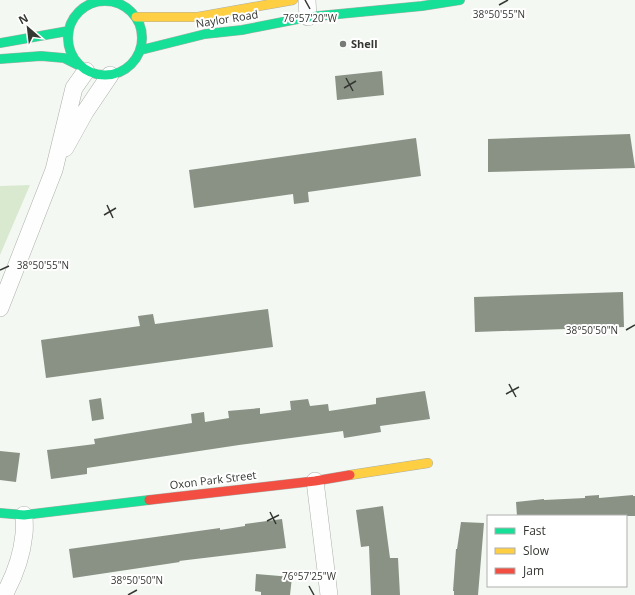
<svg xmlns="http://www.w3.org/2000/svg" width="635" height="595" font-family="'Open Sans',sans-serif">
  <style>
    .green { fill: #d9e9d0 }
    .building { fill: #8a9285 }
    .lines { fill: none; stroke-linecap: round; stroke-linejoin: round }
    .street-casing { stroke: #acafab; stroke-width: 18 }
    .fast-casing { stroke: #acafab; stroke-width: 10 }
    .slow-casing { stroke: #acafab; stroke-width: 10 }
    .jam-casing { stroke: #acafab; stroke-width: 10 }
    .street { stroke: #fdfefd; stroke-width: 17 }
    .fast { stroke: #16e098; stroke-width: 9 }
    .slow { stroke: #ffcf43; stroke-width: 9 }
    .jam { stroke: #f24e42; stroke-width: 9 }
    .ticks { fill: none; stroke: #343732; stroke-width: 1.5 }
    .poi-dot { fill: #777b75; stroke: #fff; stroke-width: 1.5 }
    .labels { text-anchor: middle; stroke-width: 4; stroke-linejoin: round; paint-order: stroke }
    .street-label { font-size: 11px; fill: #343732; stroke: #fff }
    .poi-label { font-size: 11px; font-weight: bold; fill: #343732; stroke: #fff; text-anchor: start }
    .ticks-label { font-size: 10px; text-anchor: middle; fill: #343732; stroke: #fff; stroke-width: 4; stroke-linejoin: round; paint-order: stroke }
  </style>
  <rect width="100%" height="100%" fill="#f4f8f2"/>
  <path class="green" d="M 30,185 L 0,255 L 0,186 Z"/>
  <path class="building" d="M 382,71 L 384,95 L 337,100 L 335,76 Z
    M 630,134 L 635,168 L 488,172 L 488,139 Z
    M 416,138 L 421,176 L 308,192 L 309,202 L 294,204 L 293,194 L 194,208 L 189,170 Z
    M 623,292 L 624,327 L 475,332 L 474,297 Z
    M 268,309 L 273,347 L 46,378 L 41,340 L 140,326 L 138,316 L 153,314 L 155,324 Z
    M 425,391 L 430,419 L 380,426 L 381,432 L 344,438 L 343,431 L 239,445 L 87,468 L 87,474 L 51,479 L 47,450 L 95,444 L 94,439 L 192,423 L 191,414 L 204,412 L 205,422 L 229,418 L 228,411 L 260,408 L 260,414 L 291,410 L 290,401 L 308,399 L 310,406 L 328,404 L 329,411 L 376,404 L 376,398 Z
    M 101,398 L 104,419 L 92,421 L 89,400 Z
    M 0,451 L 20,453 L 16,482 L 0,480 Z
    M 599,495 L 599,498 L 633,495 L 633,496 L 635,496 L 635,516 L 517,516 L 516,502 L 544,499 L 544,500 L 585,498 L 585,496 Z
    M 383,506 L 390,558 L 398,558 L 400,595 L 371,595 L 369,546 L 361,547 L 356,510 Z
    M 282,519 L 286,548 L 179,561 L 180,562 L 73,578 L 69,549 L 220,528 L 220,530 L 245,526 L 245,524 Z
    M 461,522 L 484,523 L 478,595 L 454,595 L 454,591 L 453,591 L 456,549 L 457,549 Z
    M 256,574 L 292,577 L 290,595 L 261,595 L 261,592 L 255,591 Z"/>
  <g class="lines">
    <defs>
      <path id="street" d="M 307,0 L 308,17
        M 65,148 L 85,112 L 110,75
        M 0,308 L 54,170 L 74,88 L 86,71
        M 315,481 L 329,595
        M 4,595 C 14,577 22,555 24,534 C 25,528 24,521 24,515"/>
      <path id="fast" d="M68 38a37 37 0 1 1 74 0a37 37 0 1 1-74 0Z
        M 0,43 L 68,31
        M 141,50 L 205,34 L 242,30 L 308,17 L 422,6 L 460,0
        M 0,59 L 41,56 L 64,58 L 78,65
        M 0,513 L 24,515 L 149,500"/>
      <path id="slow" d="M 136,17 L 198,17 L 293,0
        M 350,475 L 428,463"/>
      <path id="jam" d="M 149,500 L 315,481 L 350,475"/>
    </defs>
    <use href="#street" class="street-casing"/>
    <use href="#fast" class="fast-casing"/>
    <use href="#slow" class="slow-casing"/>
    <use href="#jam" class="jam-casing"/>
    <use href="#street" class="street"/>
    <use href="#fast" class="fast"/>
    <use href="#slow" class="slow"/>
    <use href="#jam" class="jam"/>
  </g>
  <path class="ticks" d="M 305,0 L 310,9M 499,5 L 508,0M 346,78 L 353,91M 344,88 L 356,81M 107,205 L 113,218M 104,215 L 116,208M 0,270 L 9,266M 626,330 L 635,325M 509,384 L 516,397M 506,394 L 519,387M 270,512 L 276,524M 267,521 L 279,515M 309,586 L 314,595M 128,595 L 137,590"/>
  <circle class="poi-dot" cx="343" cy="44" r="4"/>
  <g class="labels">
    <g class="street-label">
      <text transform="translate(227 19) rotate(-9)" y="4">Naylor Road</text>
      <text transform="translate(213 480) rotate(-7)" y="4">Oxon Park Street</text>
    </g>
    <g class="poi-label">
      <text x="351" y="48">Shell</text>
    </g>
  </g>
  <g class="ticks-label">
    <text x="499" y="18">38°50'55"N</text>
    <text x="310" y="22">76°57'20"W</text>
    <text x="43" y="269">38°50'55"N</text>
    <text x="592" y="334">38°50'50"N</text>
    <text x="309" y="580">76°57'25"W</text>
    <text x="137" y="584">38°50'50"N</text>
  </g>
  <rect x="487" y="515" width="140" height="72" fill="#ffffff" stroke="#aeafad"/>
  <rect x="495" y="528" width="20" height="6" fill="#16e098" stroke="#aeafad"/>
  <text x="523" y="535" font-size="12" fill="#343732">Fast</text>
  <rect x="495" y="548" width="20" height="6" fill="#ffcf43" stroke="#aeafad"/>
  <text x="523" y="555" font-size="12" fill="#343732">Slow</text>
  <rect x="495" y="568" width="20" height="6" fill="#f24e42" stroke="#aeafad"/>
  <text x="523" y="575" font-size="12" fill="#343732">Jam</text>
  <g transform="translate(28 28) rotate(332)" stroke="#ffffff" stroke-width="3" paint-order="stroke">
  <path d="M0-3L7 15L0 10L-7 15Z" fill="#343732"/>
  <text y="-6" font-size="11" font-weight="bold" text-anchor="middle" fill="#343732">N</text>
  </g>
</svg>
